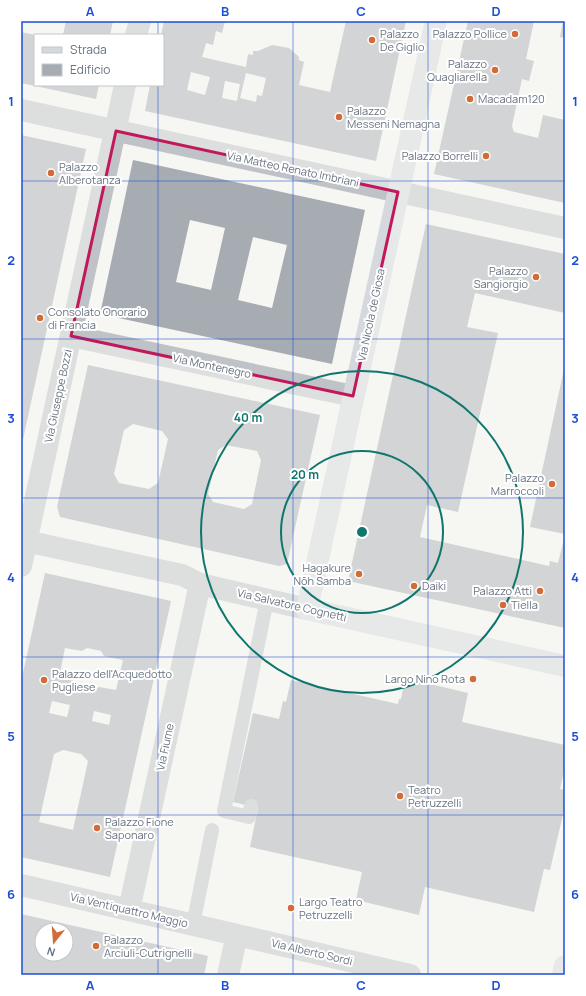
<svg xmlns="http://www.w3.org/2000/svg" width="586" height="996" font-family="Manrope,sans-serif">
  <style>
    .building { fill: #a6acb2; fill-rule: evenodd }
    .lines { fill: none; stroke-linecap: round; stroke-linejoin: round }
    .service { stroke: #bfc2c6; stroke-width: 14 }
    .minor { stroke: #bfc2c6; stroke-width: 22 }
    .secondary { stroke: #d5d8dc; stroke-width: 22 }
    .marked { fill: none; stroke: #c2185b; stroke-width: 3; stroke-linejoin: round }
    .grid { fill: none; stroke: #1d4ed8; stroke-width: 1; stroke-opacity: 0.55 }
    .ring { fill: none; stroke: #0f766e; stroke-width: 2 }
    .poi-dot { fill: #d26b37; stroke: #fff; stroke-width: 1.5 }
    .labels { text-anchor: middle; stroke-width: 4; stroke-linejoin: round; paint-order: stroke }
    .poi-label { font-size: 11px; fill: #687381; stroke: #fff; text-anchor: start }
    .street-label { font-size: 11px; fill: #687381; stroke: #fff }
    .centre { fill: #0f766e; stroke: #fff; stroke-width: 2 }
    .ring-label { font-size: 12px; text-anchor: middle; font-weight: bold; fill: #0f766e; stroke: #fff; stroke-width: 4; stroke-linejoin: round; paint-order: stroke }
    .neatline { fill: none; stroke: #1d4ed8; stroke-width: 1.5 }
    .grid-label { font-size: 13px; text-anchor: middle; font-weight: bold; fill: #1d4ed8 }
  </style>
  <rect width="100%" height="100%" fill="#f6f6f3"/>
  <path class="building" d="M 66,21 L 113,21 L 110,35 L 63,35 Z
    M 164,21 L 225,21 L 222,33 L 216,31 L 213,45 L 206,43 L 202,57 L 246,67 L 248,54 L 253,55 L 253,51 L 258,51 L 272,45 L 289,48 L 299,57 L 299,60 L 304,62 L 299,85 L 330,92 L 346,21 L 406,21 L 376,161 L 145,111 L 150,85 L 163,85 L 163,35 L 161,35 ZM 191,72 L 210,77 L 205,95 L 187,90 ZM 246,73 L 266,78 L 262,96 L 257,95 L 256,102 L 240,98 ZM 225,81 L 240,84 L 237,101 L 222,98 Z
    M 468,21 L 534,21 L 526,59 L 534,61 L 529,81 L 522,79 L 512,126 L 514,132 L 538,138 L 543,115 L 565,120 L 565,203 L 434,174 Z
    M 563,21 L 565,21 L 565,38 L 560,37 Z
    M 21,32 L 35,35 L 35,85 L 99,85 L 96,99 L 21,83 Z
    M 21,135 L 86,149 L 22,444 L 21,444 Z
    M 133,160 L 365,210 L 332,364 L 100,314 ZM 190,220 L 225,228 L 211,290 L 176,282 ZM 253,237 L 287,245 L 272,308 L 238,300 Z
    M 426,224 L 565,254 L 565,313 L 475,293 L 467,327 L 498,333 L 458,512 L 427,505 L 420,537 L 549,566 L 550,561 L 558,563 L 565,535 L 565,628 L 348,581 Z
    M 88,365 L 320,415 L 287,564 L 279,566 L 60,517 L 57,507 ZM 133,424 L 162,431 L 168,439 L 158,483 L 149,489 L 119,483 L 114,474 L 124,430 ZM 226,445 L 257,451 L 261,460 L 252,504 L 244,509 L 213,502 L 208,494 L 218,450 Z
    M 564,369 L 565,370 L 565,534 L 530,527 Z
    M 45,573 L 171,601 L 110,877 L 21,857 L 21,682 ZM 65,648 L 82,651 L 87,648 L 101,651 L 104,656 L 123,660 L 116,690 L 99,687 L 93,690 L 78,686 L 74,681 L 59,678 ZM 52,701 L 70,705 L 67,717 L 49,713 ZM 94,711 L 111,715 L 109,725 L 92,721 ZM 63,750 L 81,754 L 88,761 L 73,830 L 39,822 L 54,754 Z
    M 405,678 L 468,693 L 462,722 L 565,745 L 565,767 L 560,789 L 565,790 L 565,806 L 550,870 L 544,869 L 534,912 L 425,887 L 419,915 L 356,900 L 362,872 L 250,847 L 258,808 L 233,802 L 253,713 L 279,719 L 283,701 L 286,702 L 291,680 L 398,704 L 399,699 L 401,699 Z
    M 21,914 L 208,956 L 204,975 L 21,975 ZM 42,930 L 66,930 L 66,954 L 42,954 Z"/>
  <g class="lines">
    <path class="service" d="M 251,806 L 249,817 L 224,811 L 267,600
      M 193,925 L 212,830"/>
    <path class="minor" d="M 136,35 L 140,21
      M 21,110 L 565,228
      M 71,336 L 353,396
      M 21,540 L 182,575 L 200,584 L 307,609
      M 21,566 L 125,85
      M 21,885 L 410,975
      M 129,910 L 200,584
      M 228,975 L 237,935"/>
    <path class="secondary" d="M 436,21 L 307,609 L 565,666
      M 563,975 L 565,966"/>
  </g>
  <path d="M0 0H586V996H0ZM 116,131 L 398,192 L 353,396 L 71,336 Z" fill="#f6f6f3" fill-opacity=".55" fill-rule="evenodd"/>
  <path class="marked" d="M 116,131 L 398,192 L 353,396 L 71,336 Z"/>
  <path class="grid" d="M 158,21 L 158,35M 293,21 L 293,975M 428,21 L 428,975M 158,85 L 158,975M 21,181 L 565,181M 21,339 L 565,339M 21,498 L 565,498M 21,657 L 565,657M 21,815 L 565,815"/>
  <g class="ring">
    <circle cx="362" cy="532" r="81"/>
    <circle cx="362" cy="532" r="161"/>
  </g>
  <g class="poi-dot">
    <circle cx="515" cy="34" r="4"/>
    <circle cx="372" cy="40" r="4"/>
    <circle cx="495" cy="70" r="4"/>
    <circle cx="470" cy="99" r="4"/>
    <circle cx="339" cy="117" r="4"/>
    <circle cx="486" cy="156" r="4"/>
    <circle cx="51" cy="173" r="4"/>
    <circle cx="536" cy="277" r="4"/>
    <circle cx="40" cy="318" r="4"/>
    <circle cx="552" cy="484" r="4"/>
    <circle cx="359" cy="574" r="4"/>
    <circle cx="414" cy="586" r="4"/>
    <circle cx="540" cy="591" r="4"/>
    <circle cx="503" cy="605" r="4"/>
    <circle cx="473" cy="679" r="4"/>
    <circle cx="44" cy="680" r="4"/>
    <circle cx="400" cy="796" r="4"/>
    <circle cx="97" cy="828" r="4"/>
    <circle cx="291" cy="908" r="4"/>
    <circle cx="96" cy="946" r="4"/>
  </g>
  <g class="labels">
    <g class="poi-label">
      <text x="380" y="38">Palazzo<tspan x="380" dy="13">De Giglio</tspan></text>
      <text x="507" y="38" text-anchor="end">Palazzo Pollice</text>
      <text x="487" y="68" text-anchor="end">Palazzo<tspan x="487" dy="13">Quagliarella</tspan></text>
      <text x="478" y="103">Macadam120</text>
      <text x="347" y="115">Palazzo<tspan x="347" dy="13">Messeni Nemagna</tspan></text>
      <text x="478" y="160" text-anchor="end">Palazzo Borrelli</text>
      <text x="59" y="171">Palazzo<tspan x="59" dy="13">Alberotanza</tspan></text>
      <text x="528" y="275" text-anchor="end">Palazzo<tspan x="528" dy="13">Sangiorgio</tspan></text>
      <text x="48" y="316">Consolato Onorario<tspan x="48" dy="13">di Francia</tspan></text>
      <text x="544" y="482" text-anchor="end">Palazzo<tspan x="544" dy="13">Marroccoli</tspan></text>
      <text x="351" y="572" text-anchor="end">Hagakure<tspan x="351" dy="13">Nōh Samba</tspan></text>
      <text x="422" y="590">Daiki</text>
      <text x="532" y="595" text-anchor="end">Palazzo Atti</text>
      <text x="511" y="609">Tiella</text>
      <text x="52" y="678">Palazzo dell'Acquedotto<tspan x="52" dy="13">Pugliese</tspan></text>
      <text x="465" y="683" text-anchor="end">Largo Nino Rota</text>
      <text x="408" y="794">Teatro<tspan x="408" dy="13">Petruzzelli</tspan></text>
      <text x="105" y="826">Palazzo Fione<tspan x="105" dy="13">Saponaro</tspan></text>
      <text x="299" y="906">Largo Teatro<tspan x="299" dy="13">Petruzzelli</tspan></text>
      <text x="104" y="944">Palazzo<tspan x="104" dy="13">Arciuli-Cutrignelli</tspan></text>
    </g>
    <g class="street-label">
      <text transform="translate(293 169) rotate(12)" y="4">Via Matteo Renato Imbriani</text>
      <text transform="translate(371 315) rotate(-78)" y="4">Via Nicola de Giosa</text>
      <text transform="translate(212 366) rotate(12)" y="4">Via Montenegro</text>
      <text transform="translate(58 396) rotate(-78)" y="4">Via Giuseppe Bozzi</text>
      <text transform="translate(292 605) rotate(13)" y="4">Via Salvatore Cognetti</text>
      <text transform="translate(165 747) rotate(-78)" y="4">Via Fiume</text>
      <text transform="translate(129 910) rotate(13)" y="4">Via Ventiquattro Maggio</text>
      <text transform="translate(312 952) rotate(13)" y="4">Via Alberto Sordi</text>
    </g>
  </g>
  <circle cx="362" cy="532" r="6" class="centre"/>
  <g class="ring-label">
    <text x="248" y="422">40 m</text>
    <text x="305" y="479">20 m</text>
  </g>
  <rect width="586" height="996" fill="none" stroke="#ffffff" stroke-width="44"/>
  <rect x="34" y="34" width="130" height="52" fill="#ffffff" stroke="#c3c7cd"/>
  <rect x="42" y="47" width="20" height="6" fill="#d5d8dc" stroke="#c3c7cd"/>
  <text x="70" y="54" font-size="12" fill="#687381">Strada</text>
  <rect x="42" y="64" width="20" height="12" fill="#a6acb2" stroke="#c3c7cd"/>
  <text x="70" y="74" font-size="12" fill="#687381">Edificio</text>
  <g transform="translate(54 942) rotate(197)"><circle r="19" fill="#ffffff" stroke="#c3c7cd"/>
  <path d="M0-3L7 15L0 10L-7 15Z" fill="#d26b37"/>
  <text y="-6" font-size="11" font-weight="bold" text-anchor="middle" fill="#687381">N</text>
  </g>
  <rect x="22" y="22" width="542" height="952" class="neatline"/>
  <g class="grid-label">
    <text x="90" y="16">A</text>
    <text x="225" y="16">B</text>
    <text x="361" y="16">C</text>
    <text x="496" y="16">D</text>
    <text x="11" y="106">1</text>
    <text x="575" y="106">1</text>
    <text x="11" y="265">2</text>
    <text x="575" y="265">2</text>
    <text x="11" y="423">3</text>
    <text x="575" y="423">3</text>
    <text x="11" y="582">4</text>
    <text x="575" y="582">4</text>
    <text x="11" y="741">5</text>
    <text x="575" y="741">5</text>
    <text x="11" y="899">6</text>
    <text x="575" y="899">6</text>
    <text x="90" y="990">A</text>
    <text x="225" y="990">B</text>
    <text x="361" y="990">C</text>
    <text x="496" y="990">D</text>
  </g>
</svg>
